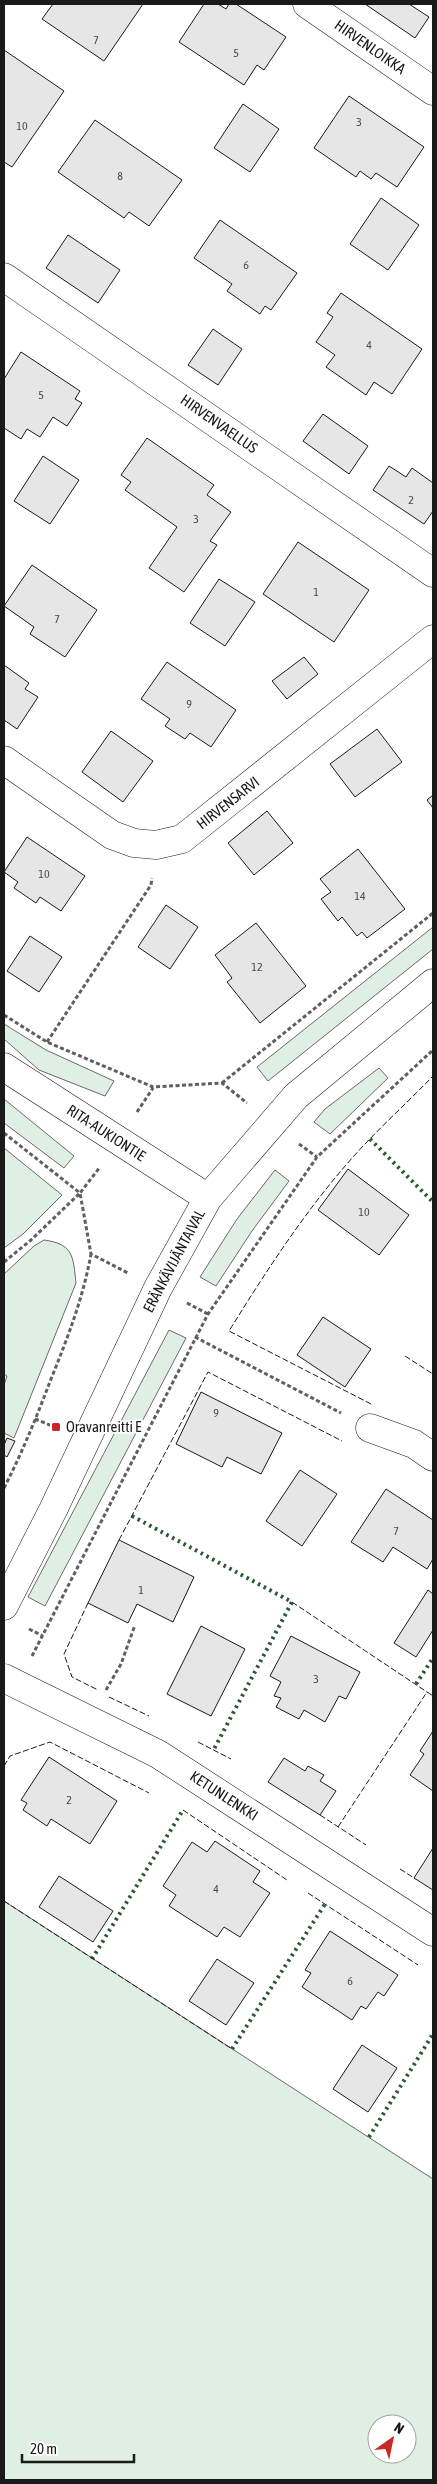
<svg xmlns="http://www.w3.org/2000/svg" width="437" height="2484" font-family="'Asap Condensed',sans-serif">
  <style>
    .green { fill: #e0efe3; stroke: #6a6a6a; fill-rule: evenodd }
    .building { fill: #e6e6e6; stroke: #1a1a1a }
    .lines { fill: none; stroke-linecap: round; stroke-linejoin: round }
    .minor-casing { stroke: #1a1a1a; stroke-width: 29 }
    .tertiary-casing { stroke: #1a1a1a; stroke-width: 29 }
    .path { stroke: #5f5f5f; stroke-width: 3; stroke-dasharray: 4 2.5; stroke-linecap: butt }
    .minor { stroke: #fff; stroke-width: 28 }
    .tertiary { stroke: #fff; stroke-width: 28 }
    .hedge { stroke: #2b5a34; stroke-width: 4; stroke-dasharray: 2.5 4; stroke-linecap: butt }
    .fence { stroke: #1a1a1a; stroke-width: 1; stroke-dasharray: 6 2.5; stroke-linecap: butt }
    .poi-dot { fill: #c62828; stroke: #fff; stroke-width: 2 }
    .labels { text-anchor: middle; stroke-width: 4; stroke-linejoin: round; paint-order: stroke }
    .number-label { font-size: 12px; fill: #4d4d4d }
    .street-label { font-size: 15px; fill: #1a1a1a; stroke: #fff }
    .poi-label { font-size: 15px; fill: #1a1a1a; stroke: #fff; text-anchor: start }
  </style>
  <rect width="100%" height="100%" fill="#fff"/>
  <path class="green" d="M 433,927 L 433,949 L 268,1081 L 257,1067 Z
    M 4,1024 L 46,1050 L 114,1081 L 105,1096 L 39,1070 L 4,1039 Z
    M 379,1068 L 388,1078 L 330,1134 L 314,1122 L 325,1109 Z
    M 4,1099 L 74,1156 L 64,1168 L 4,1123 Z
    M 4,1148 L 62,1195 L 23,1234 L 4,1248 Z
    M 275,1170 L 289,1181 L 252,1231 L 216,1286 L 200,1277 L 237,1219 Z
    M 44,1240 C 74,1244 73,1257 76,1283 L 14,1438 L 4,1433 L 4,1385 L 7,1376 L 4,1374 L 4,1274 L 34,1246 Z
    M 169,1330 L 186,1338 L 45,1606 L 28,1597 Z
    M 4,1901 L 433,2179 L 433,2480 L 4,2480 ZM 377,2424 L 407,2424 L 407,2454 L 377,2454 Z"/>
  <path class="building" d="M 53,4 L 143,4 L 104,61 L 42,19 Z
    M 204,4 L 218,4 L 226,9 L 229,4 L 236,4 L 286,37 L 264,70 L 257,65 L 244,85 L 179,42 Z
    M 365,4 L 409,4 L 429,17 L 415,38 Z
    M 4,50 L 64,91 L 12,167 L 4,162 Z
    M 349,96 L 424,147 L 397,187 L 376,173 L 371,179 L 360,171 L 356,177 L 314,148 Z
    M 243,104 L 279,129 L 250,172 L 214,148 Z
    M 95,120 L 182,180 L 149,226 L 129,212 L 124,218 L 58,172 Z
    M 381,198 L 419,225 L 388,270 L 350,244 Z
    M 220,220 L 297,273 L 271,310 L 265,306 L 260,314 L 227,291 L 232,284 L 194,258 Z
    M 68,235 L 120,270 L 98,303 L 46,268 Z
    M 341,293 L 422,349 L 392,394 L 374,382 L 366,395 L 326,367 L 335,355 L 316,342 L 333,317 L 327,313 Z
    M 213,329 L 242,349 L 218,385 L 188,365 Z
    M 21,352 L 80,391 L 75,399 L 82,403 L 67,426 L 53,417 L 40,437 L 27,429 L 21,439 L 4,428 L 4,379 Z
    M 323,414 L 368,446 L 349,474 L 303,441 Z
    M 147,438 L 214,485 L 207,495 L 231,512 L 210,541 L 217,545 L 184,592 L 149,568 L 177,527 L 125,490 L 131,482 L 121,475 Z
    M 43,456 L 79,480 L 50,524 L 14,501 Z
    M 389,466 L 406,477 L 412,468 L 433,483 L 433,511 L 424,524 L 373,490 Z
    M 298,542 L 369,590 L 334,642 L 263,594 Z
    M 32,565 L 97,610 L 65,657 L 30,634 L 34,627 L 4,606 Z
    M 219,579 L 255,602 L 225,646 L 190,623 Z
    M 304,657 L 318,674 L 287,699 L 272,681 Z
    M 167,662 L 236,710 L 211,747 L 190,733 L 185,739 L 165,726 L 170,719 L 141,699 Z
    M 4,665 L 29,683 L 25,689 L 38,697 L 17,729 L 4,720 Z
    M 377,729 L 402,762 L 355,797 L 330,764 Z
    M 111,731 L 153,761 L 123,802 L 82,772 Z
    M 433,795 L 433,808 L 427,800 Z
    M 267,811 L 293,843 L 254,875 L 228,843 Z
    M 27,837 L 85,876 L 61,911 L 40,897 L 36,903 L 14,888 L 18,882 L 4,872 Z
    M 358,849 L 405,909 L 367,938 L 362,932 L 357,936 L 342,917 L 338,921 L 321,899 L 331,892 L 320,879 Z
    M 166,905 L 198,927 L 170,969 L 138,947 Z
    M 256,923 L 306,986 L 260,1023 L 227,982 L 232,978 L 215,955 Z
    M 30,936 L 62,957 L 39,992 L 7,971 Z
    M 348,1169 L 409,1215 L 379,1255 L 318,1210 Z
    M 323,1317 L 371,1349 L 345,1387 L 297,1355 Z
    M 201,1392 L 282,1433 L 261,1474 L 227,1457 L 222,1467 L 176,1444 Z
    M 7,1438 L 15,1441 L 7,1457 L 4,1455 L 4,1445 Z
    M 300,1470 L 337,1494 L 302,1546 L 266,1521 Z
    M 386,1489 L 433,1520 L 433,1559 L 427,1569 L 393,1547 L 383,1562 L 351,1542 Z
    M 119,1540 L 194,1577 L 173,1622 L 137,1604 L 128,1623 L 88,1603 Z
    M 428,1590 L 433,1594 L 433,1630 L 416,1657 L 394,1643 Z
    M 201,1626 L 245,1649 L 211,1716 L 167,1694 Z
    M 291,1636 L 360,1672 L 346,1699 L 339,1696 L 325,1722 L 304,1710 L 299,1719 L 276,1707 L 281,1698 L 274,1696 L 281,1682 L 270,1676 Z
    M 433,1731 L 433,1791 L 410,1775 L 424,1754 L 420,1751 Z
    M 49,1757 L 117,1801 L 90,1844 L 51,1819 L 47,1826 L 23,1810 L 27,1803 L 21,1800 Z
    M 284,1758 L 305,1771 L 308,1766 L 324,1775 L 320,1781 L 336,1791 L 320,1815 L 268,1782 Z
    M 215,1841 L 260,1871 L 253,1882 L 270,1893 L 240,1937 L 224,1927 L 217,1937 L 169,1906 L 176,1895 L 163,1886 L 192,1842 L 207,1852 Z
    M 433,1848 L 433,1890 L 414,1878 Z
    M 59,1876 L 113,1911 L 93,1942 L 39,1907 Z
    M 330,1931 L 398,1975 L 384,1996 L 378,1992 L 366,2009 L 361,2006 L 352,2020 L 302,1987 L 311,1973 L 305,1970 Z
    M 217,1959 L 254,1983 L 226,2025 L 189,2001 Z
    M 362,2045 L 397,2068 L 368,2112 L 333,2089 Z"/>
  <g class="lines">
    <defs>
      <path id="minor" d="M 307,4 L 433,91
        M 4,277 L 433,573
        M 4,760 L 112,835 L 134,843 L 156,845 L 182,839 L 433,639
        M 370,1428 L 414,1444 L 433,1457
        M 4,1678 L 158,1754 L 433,1932"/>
      <path id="tertiary" d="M 4,1067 L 208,1198
        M 4,1606 L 53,1510 L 158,1288 L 208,1198 L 296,1096 L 433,983"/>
    </defs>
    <use href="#minor" class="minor-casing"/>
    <use href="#tertiary" class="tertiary-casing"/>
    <path class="path" d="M 4,1015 L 47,1042 L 153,1087 L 222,1083 L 247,1103
      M 47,1042 L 151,885 L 152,878
      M 222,1083 L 433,913
      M 137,1112 L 153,1088
      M 4,1133 L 80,1193 L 100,1167
      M 299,1144 L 317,1157
      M 4,1262 L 31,1240 L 80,1193 L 91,1254 L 128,1273
      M 187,1303 L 208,1314
      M 195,1337 L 341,1413
      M 35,1419 L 55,1427
      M 4,1488 C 22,1453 37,1416 51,1379 C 68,1337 83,1298 91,1254
      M 29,1629 L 43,1636
      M 32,1656 L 208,1314 L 317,1157 L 433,1050
      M 106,1690 L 121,1664 L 135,1625"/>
    <use href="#minor" class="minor"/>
    <use href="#tertiary" class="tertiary"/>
    <path class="hedge" d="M 370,1139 L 433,1202
      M 132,1516 L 292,1602 L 214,1749
      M 416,1684 L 433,1658
      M 92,1959 L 183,1810
      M 232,2049 L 325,1904
      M 369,2137 L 433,2034"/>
    <path class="fence" d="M 405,1356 L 433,1374
      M 371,1404 L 229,1331 C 267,1270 305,1211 353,1157 C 378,1129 407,1103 433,1076
      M 119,1540 L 208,1372 L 342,1441
      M 292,1602 L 427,1692
      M 88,1603 L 64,1654 L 72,1677 L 98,1690
      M 109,1697 L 149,1716
      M 198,1742 L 231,1759
      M 4,1766 L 10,1756 L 50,1742 L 149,1793
      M 183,1810 L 287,1880
      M 320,1815 L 366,1845
      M 338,1827 L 427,1692 L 433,1696
      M 400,1869 L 414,1878
      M 308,1893 L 418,1965
      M 4,1901 L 232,2049"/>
  </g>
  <rect class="poi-dot" x="51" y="1422" width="10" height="10" rx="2.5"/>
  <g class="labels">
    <g class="number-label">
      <text x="96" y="44">7</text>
      <text x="236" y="57">5</text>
      <text x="359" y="126">3</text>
      <text x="22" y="130">10</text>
      <text x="120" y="180">8</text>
      <text x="246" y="269">6</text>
      <text x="369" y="349">4</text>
      <text x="41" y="399">5</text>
      <text x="411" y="504">2</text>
      <text x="196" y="523">3</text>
      <text x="316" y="596">1</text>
      <text x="57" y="623">7</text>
      <text x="189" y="708">9</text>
      <text x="44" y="878">10</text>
      <text x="360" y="900">14</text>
      <text x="257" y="971">12</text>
      <text x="364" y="1216">10</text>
      <text x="216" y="1417">9</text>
      <text x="396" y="1535">7</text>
      <text x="141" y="1594">1</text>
      <text x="316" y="1683">3</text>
      <text x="69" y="1804">2</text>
      <text x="216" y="1893">4</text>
      <text x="350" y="1985">6</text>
    </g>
    <g class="street-label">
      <text transform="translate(370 47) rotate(35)" y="5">HIRVENLOIKKA</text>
      <text transform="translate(219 424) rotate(35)" y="5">HIRVENVAELLUS</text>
      <text transform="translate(228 803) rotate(-38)" y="5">HIRVENSARVI</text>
      <text transform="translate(106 1133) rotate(33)" y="5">RITA-AUKIONTIE</text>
      <text transform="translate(174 1261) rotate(-62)" y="5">ERÄNKÄVIJÄNTAIVAL</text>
      <text transform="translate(224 1796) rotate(33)" y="5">KETUNLENKKI</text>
    </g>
    <g class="poi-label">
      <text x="66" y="1432">Oravanreitti E</text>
    </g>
  </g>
  <rect width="437" height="2484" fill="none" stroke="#1a1a1a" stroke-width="10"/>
  <g transform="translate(392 2439) rotate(33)"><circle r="24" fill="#ffffff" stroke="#a3a3a3"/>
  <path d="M0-4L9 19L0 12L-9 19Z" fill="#c62828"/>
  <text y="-8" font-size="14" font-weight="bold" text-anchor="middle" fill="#1a1a1a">N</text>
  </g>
  <path d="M22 2454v8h112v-8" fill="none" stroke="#1a1a1a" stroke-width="2.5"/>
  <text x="30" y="2454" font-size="15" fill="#1a1a1a" stroke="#ffffff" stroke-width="4" paint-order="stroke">20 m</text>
</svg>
